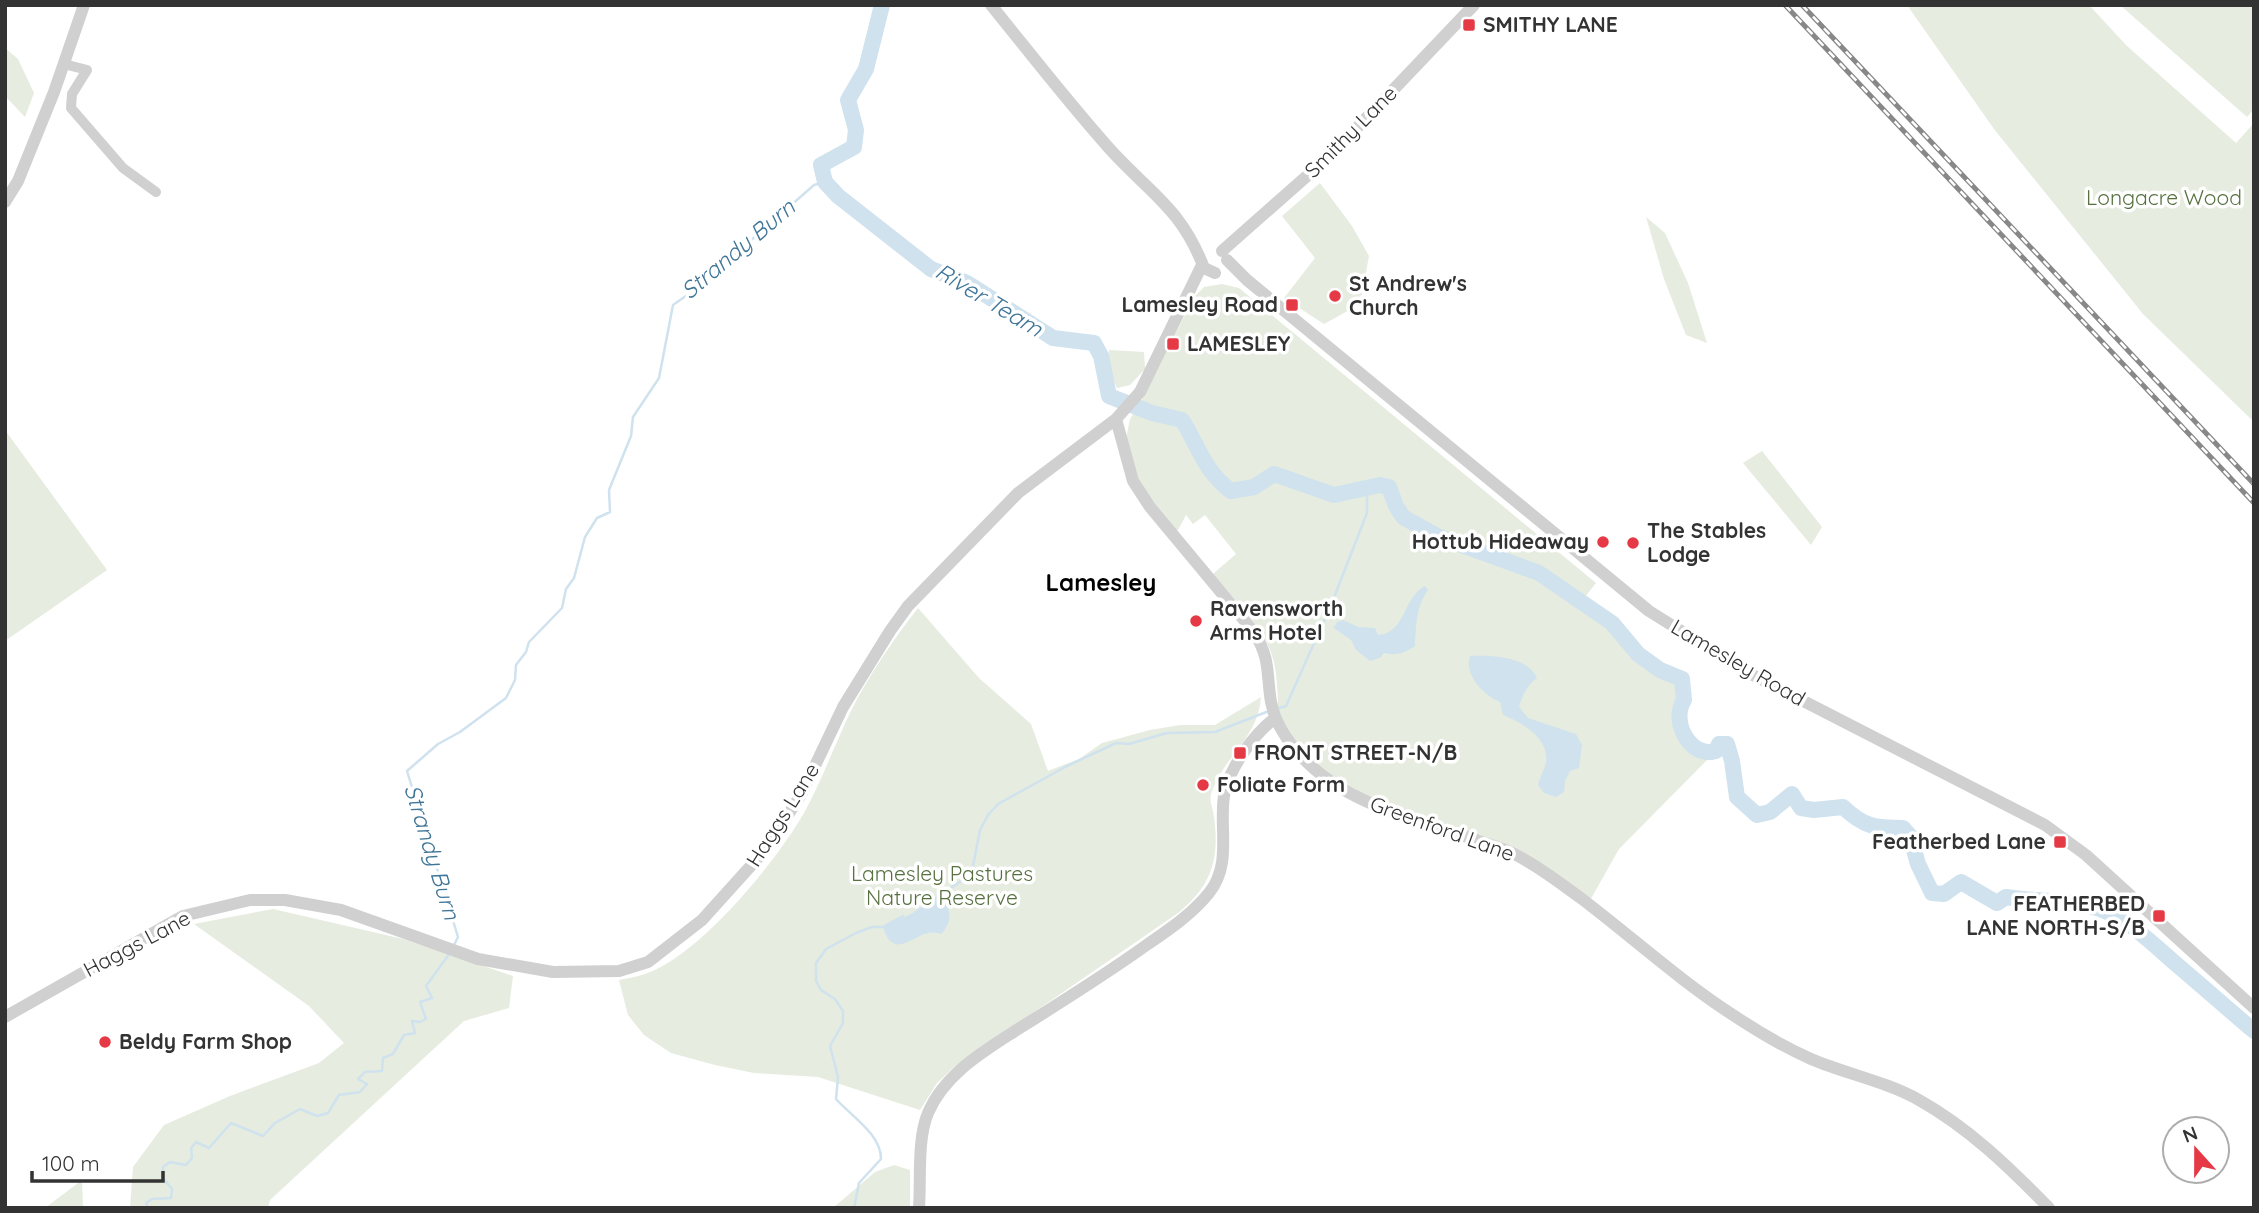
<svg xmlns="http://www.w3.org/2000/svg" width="2259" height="1213" font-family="Quicksand,sans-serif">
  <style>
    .green { fill: #e6ecdf }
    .water { fill: #cfe2ee }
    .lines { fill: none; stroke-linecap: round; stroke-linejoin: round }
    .stream { stroke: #cfe2ee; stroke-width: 2.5 }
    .river { stroke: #cfe2ee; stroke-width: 16 }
    .minor { stroke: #d0d0d0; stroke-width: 10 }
    .tertiary { stroke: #d0d0d0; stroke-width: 12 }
    .rail-casing { stroke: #888; stroke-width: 5 }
    .rail { stroke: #fff; stroke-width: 2.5; stroke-dasharray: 8; stroke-linecap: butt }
    .poi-dot { fill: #e63946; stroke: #fff; stroke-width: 2.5 }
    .labels { text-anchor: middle; stroke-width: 7; stroke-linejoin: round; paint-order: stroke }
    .poi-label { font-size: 21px; font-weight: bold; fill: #333; stroke: #fff; text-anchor: start }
    .street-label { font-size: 21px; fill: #333; stroke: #fff }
    .park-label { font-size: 21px; fill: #56703f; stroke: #fff }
    .water-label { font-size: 23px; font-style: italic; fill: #3f7597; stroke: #fff }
    .quarter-label { font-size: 24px; font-weight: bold; fill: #000; stroke: #fff }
  </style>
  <rect width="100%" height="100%" fill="#fff"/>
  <path class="green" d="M 1907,5 L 2089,5 L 2127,46 L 2236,143 L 2254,123 L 2254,422 L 2143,314 L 1994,129 Z
    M 2120,5 L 2254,5 L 2254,109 L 2247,117 Z
    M 5,48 L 18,59 L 34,93 L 25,117 L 5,96 Z
    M 1320,183 L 1352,226 L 1369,256 L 1362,294 L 1353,308 L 1324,324 L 1284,298 L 1315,258 L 1282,216 Z
    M 1646,217 L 1665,233 L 1688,283 L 1707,343 L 1686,335 L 1664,279 Z
    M 1222,284 L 1239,288 L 1596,583 L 1581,602 L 1612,623 L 1638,654 L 1660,670 L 1682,679 L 1684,700 L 1679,709 L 1679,727 L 1687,738 L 1701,750 L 1708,753 L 1716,751 L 1619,849 L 1588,904 L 1545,871 L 1367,802 L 1319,773 L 1275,718 C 1279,706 1278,698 1277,685 C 1275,632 1243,612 1213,574 L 1236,554 L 1205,515 L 1193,524 L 1186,515 L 1177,532 L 1135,478 L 1127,447 L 1127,434 L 1130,419 L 1142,400 L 1194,297 L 1204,287 Z
    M 1109,350 L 1144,352 L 1145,369 L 1130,385 L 1117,388 L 1107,367 Z
    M 5,430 L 107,570 L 5,641 Z
    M 1762,451 L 1822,527 L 1811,545 L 1743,463 Z
    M 918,608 L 979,678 L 1031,724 L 1048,771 L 1079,759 L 1102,743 L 1150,730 L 1180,725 L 1215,725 L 1261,697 C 1258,738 1226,754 1212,791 C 1208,801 1213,807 1214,817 C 1220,860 1211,886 1178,913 L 953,1068 L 937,1083 L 920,1110 L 818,1077 L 754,1073 L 715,1065 L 671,1053 L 644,1035 L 628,1015 L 619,980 C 627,978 636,977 645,974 C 700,955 775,863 804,813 C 822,780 835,744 851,711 C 869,675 893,640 918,608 Z
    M 273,909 L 403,939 L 513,976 L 509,1008 L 464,1021 L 270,1200 L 268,1208 L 130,1208 L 133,1167 L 164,1125 L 230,1096 L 319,1063 L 344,1043 L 309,1006 L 194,924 Z
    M 894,1165 L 910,1170 L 910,1208 L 833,1208 L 875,1172 Z
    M 82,1180 L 83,1208 L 45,1208 Z"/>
  <path class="water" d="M 1425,586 L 1428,590 C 1416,606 1416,626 1415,646 C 1405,653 1396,656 1384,653 L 1380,658 L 1370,661 L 1356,650 L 1351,640 L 1334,628 L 1337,622 L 1343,620 L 1358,627 L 1375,628 L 1378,635 C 1406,633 1403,597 1425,586 Z
    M 1470,656 C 1492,655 1527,656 1537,678 C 1527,685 1522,696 1519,707 L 1528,718 L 1576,734 L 1582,745 L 1579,768 L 1570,771 L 1565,781 L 1564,792 L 1556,797 L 1544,793 L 1538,785 C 1540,777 1544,770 1546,763 C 1550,739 1522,722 1503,715 L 1500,702 C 1484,695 1464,676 1470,656 Z
    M 939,898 C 953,907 952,923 941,934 C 937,933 933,932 929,933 C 913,935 893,961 883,927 C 902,918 921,910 939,898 Z"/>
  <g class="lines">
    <path class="stream" d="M 1275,709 L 1286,706 L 1331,605 L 1367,513 L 1367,487
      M 916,912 L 964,879 L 973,866 L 980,830 L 988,815 L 998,804 L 1065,767 L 1116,743 L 1129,744 L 1167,733 L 1215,732 L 1269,711
      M 453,947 L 458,937 L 407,771 L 438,744 L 460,732 L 506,698 L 515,680 L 516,665 L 526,652 L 529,642 L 562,608 L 566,589 L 574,578 L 585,537 L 597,518 L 610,512 L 609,490 L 631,436 L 633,417 L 659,378 L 673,305 L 693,291 L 814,185 L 825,182
      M 148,1208 L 146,1203 L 152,1199 L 171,1198 L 172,1189 L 163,1178 L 163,1167 L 170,1162 L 186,1165 L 192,1158 L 191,1148 L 196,1142 L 209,1148 L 231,1123 L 263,1136 L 275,1123 L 300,1109 L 317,1116 L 328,1113 L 339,1095 L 360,1092 L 367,1084 L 358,1079 L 365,1072 L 382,1071 L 383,1058 L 393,1054 L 404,1035 L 415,1033 L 412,1021 L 420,1022 L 426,1019 L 420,1002 L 432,998 L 426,986 L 450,953
      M 854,1208 L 859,1183 L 881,1159 C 881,1134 851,1116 836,1099 L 838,1077 L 830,1046 L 843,1023 L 843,1011 L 835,999 L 821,990 L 816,981 L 816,963 L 826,949 L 856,933 L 872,927 L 883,927 L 903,916"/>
    <path class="river" d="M 882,5 L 866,69 L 848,100 L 856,130 L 854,147 L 821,165 L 825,182 L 838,196 L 931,269 L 967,283 L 1053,338 L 1094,343 L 1101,356 L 1109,396 L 1152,413 L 1182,420 C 1199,447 1204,471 1231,491 L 1254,487 L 1274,474 L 1334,495 L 1380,485 L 1389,487 L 1396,506 L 1403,517 L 1437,536 L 1539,573 L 1612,623 L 1638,654 L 1660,670 L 1682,679 L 1684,700 C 1670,722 1691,759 1716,751 L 1719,744 L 1727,744 L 1732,761 L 1737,797 L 1757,815 L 1770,812 L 1792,794 L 1801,808 L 1814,810 L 1843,807 C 1864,827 1875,828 1903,828 L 1910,836 L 1918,864 L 1932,893 L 1944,894 L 1961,882 L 1997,903 L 2006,897 C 2037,902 2067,899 2097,908 C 2126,917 2153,944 2176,964 C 2202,986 2228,1009 2254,1031"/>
    <path class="minor" d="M 64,64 L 87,70 L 72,94 L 71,108 L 123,168 L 156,192"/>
    <path class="tertiary" d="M 991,5 C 1030,53 1067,101 1108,147 C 1148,192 1181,207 1204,268 L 1215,273
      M 5,202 L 18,181 L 54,92 L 84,5
      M 1222,251 L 1333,153 L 1474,5
      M 1227,260 L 1247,280 L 1649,611 L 1745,671 L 2045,825 L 2086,855 L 2254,1008
      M 1116,419 L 1133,481 L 1150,507 L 1254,632 C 1271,660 1266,672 1271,702 C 1275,724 1287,741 1302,757 C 1346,805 1417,819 1476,840 C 1489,845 1504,848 1516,855 C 1540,867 1560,883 1582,899 C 1632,937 1679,980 1733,1015 C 1757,1031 1784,1047 1811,1059 C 1846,1074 1885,1081 1919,1100 C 1969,1128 2010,1168 2049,1208
      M 5,1017 L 183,916 L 250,900 L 285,900 L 341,910 L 478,959 L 553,972 L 619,971 L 648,962 L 702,920 L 766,849 L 802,793 L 843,707 L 890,631 L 908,606 L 1018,493 L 1116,419 L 1140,392 L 1202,265
      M 919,1208 C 921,1180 917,1139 928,1113 C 944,1075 981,1053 1015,1031 C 1060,1003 1105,975 1148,944 C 1170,929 1192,914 1209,893 C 1232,864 1219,830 1224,796 C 1229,768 1253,735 1275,718"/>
    <defs>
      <path id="rail" d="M 1785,5 L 2254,503
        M 1802,5 L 2254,484"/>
    </defs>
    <use href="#rail" class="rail-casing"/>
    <use href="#rail" class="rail"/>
  </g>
  <g class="poi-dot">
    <rect x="1462" y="18" width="14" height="14" rx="3.5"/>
    <circle cx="1335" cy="296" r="7"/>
    <rect x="1285" y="298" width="14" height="14" rx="3.5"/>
    <rect x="1166" y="337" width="14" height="14" rx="3.5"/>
    <circle cx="1603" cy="542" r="7"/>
    <circle cx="1633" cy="543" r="7"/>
    <circle cx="1196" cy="621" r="7"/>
    <rect x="1233" y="746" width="14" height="14" rx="3.5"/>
    <circle cx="1203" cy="785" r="7"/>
    <rect x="2053" y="835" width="14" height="14" rx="3.5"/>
    <rect x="2152" y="909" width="14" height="14" rx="3.5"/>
    <circle cx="105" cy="1042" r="7"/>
  </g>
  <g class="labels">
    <g class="poi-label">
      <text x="1483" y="32">SMITHY LANE</text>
      <text x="1349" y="291">St Andrew's<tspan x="1349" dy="24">Church</tspan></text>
      <text x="1278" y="312" text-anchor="end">Lamesley Road</text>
      <text x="1187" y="351">LAMESLEY</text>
      <text x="1647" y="538">The Stables<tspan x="1647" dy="24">Lodge</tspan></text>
      <text x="1589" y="549" text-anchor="end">Hottub Hideaway</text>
      <text x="1210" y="616">Ravensworth<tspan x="1210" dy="24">Arms Hotel</tspan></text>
      <text x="1254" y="760">FRONT STREET-N/B</text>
      <text x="1217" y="792">Foliate Form</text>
      <text x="2046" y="849" text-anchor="end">Featherbed Lane</text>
      <text x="2145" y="911" text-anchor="end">FEATHERBED<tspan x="2145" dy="24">LANE NORTH-S/B</tspan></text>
      <text x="119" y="1049">Beldy Farm Shop</text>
    </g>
    <g class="street-label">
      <text transform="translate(1351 132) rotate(-45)" y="7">Smithy Lane</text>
      <text transform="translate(1738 663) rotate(30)" y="7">Lamesley Road</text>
      <text transform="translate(783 815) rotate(-58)" y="7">Haggs Lane</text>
      <text transform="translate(1442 829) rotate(20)" y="7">Greenford Lane</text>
      <text transform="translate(137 944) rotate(-28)" y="7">Haggs Lane</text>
    </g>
    <g class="park-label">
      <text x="2164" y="205">Longacre Wood</text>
      <text x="942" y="881">Lamesley Pastures<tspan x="942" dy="24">Nature Reserve</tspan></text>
    </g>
    <g class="water-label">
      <text transform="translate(738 249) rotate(-40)" y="8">Strandy Burn</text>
      <text transform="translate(989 300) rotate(31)" y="8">River Team</text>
      <text transform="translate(432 852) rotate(73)" y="8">Strandy Burn</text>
    </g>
    <g class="quarter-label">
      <text x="1101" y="591">Lamesley</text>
    </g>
  </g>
  <rect width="2259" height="1213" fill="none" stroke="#333333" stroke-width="14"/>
  <g transform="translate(2196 1150) rotate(339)"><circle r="33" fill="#ffffff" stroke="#adadad" stroke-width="2"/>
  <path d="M0-5L12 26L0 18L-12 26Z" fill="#e63946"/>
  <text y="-10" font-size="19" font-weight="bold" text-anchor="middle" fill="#333333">N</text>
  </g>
  <path d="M32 1171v10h131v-10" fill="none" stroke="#333333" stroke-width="3.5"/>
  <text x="42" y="1171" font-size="21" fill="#333333" stroke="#ffffff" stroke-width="5" paint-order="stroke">100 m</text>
</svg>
